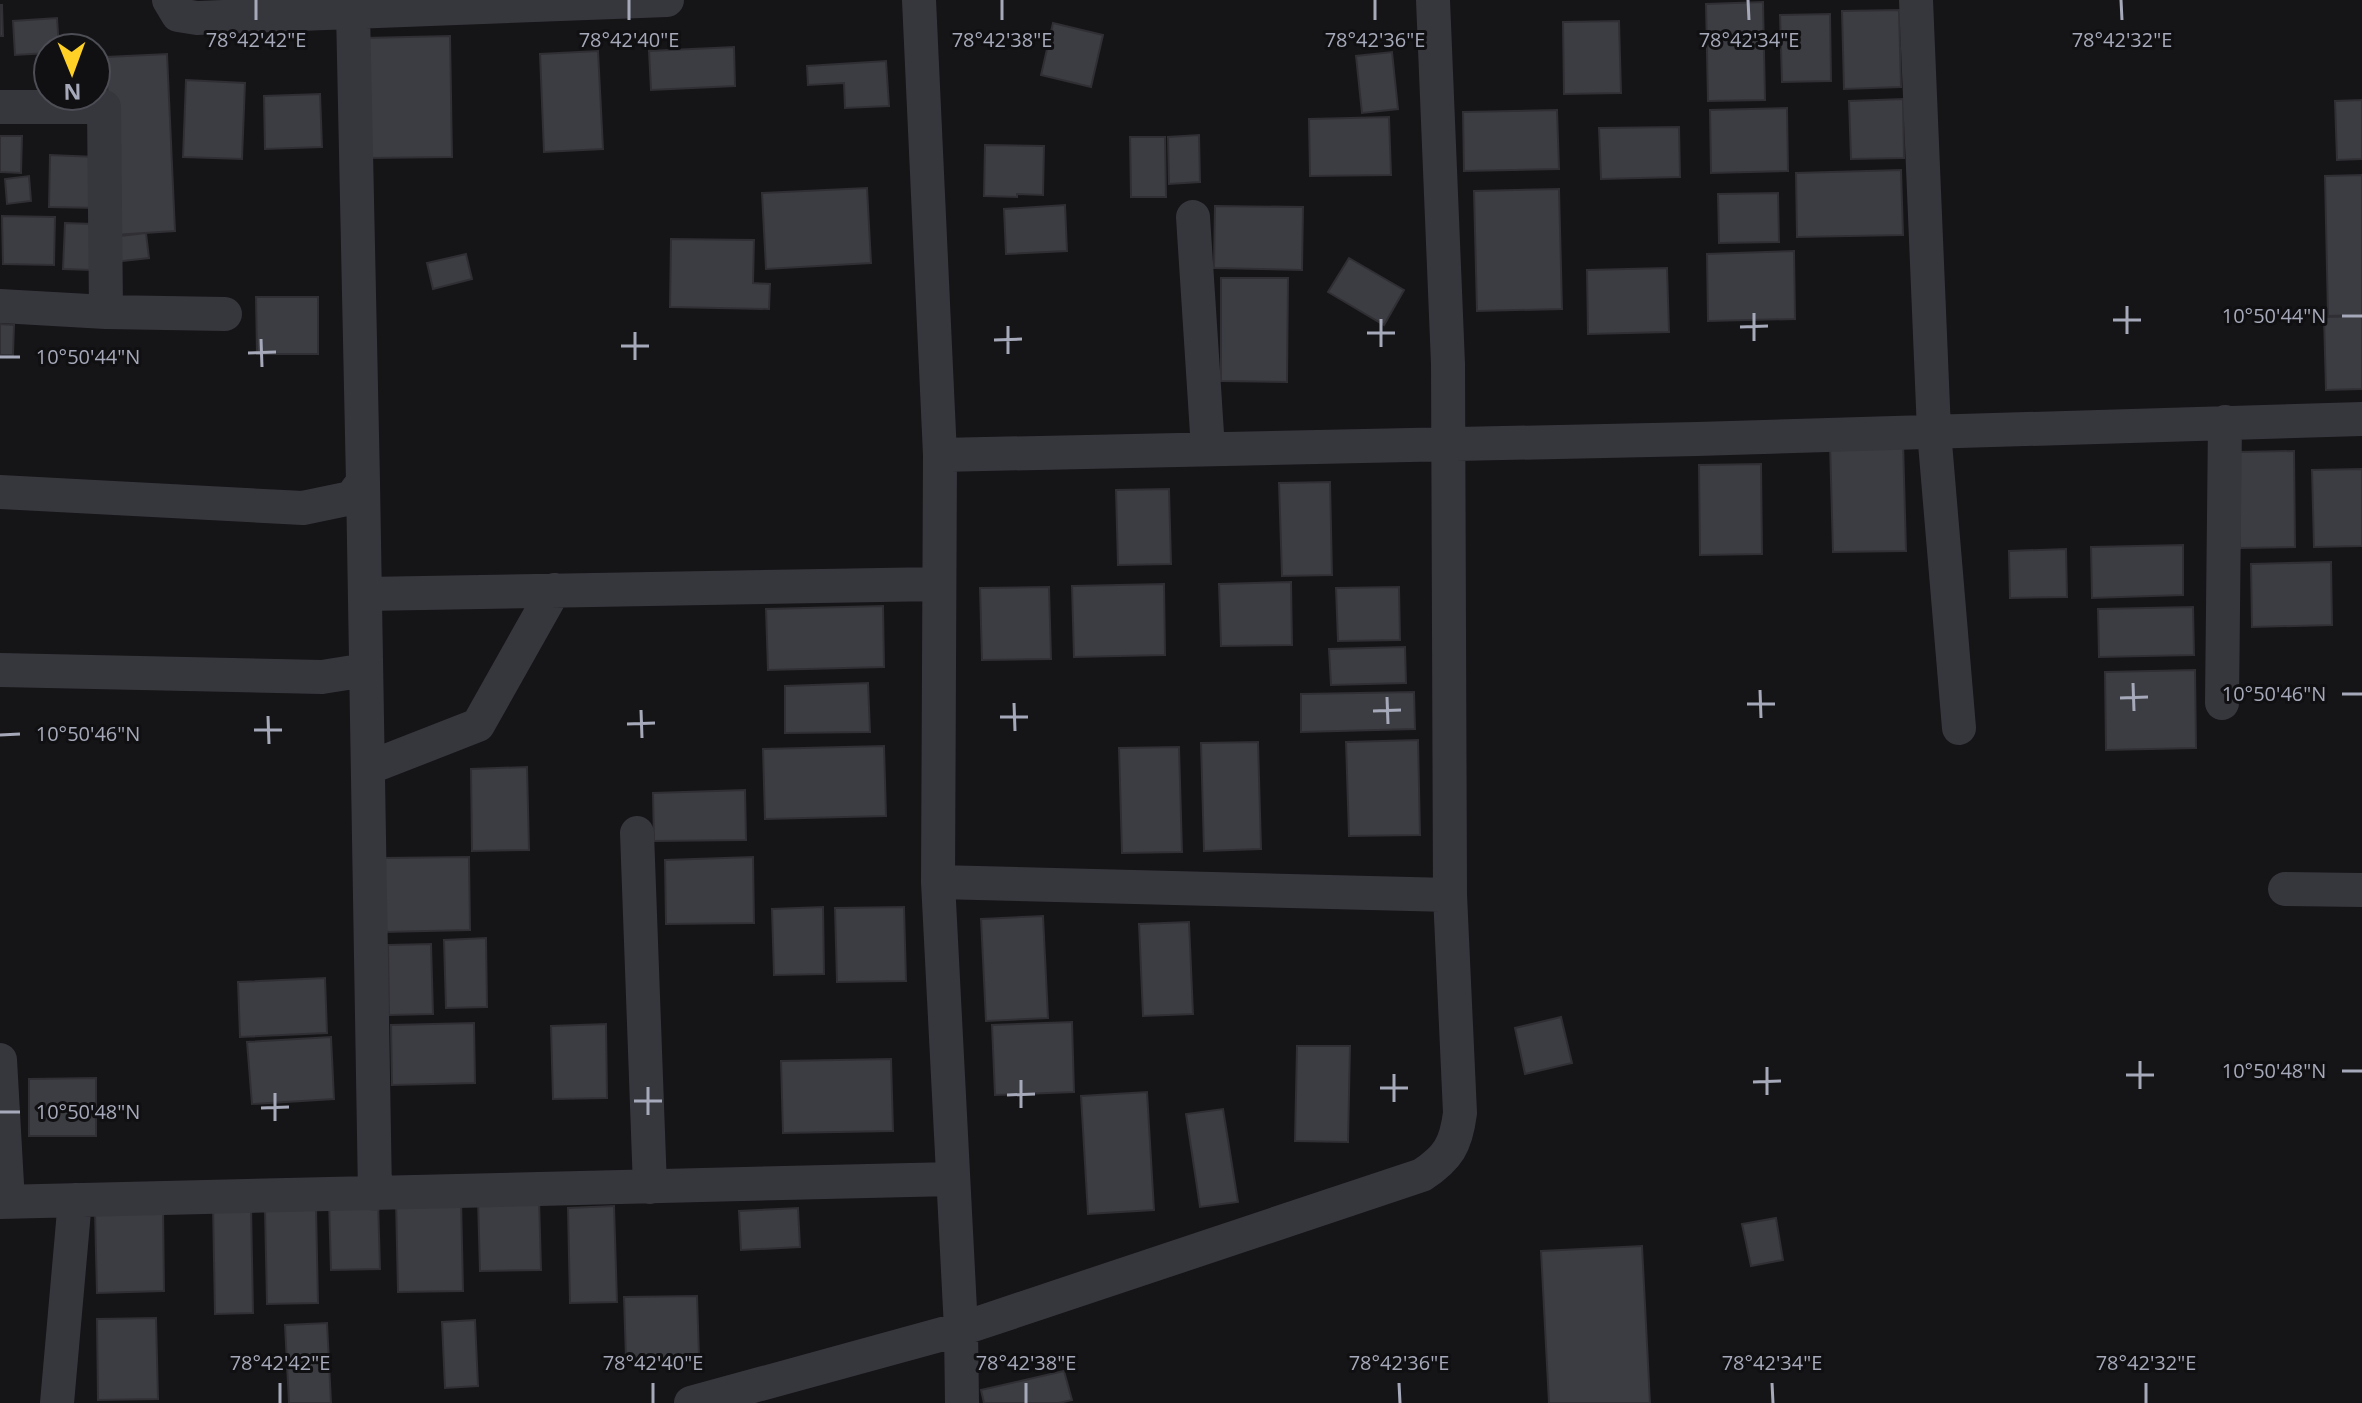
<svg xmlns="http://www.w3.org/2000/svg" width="2362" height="1403" font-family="'Open Sans',sans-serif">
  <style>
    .building { fill: #3c3d42; stroke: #2f2f34; stroke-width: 2 }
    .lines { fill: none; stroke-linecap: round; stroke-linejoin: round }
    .street { stroke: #36363d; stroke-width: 34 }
    .ticks { fill: none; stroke: #a6a9b9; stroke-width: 3 }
    .ticks-label { font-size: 20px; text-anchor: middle; fill: #a6a9b9; stroke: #101012; stroke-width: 6; stroke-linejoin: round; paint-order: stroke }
  </style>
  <rect width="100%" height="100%" fill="#151517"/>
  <path class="building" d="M 1763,2 L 1765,100 L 1708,101 L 1706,4 Z
    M 0,5 L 2,5 L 3,36 L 0,36 Z
    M 1899,10 L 1901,87 L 1844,89 L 1842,11 Z
    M 1830,14 L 1831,81 L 1782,82 L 1780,15 Z
    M 57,18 L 59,48 L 48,48 L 48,53 L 15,55 L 13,21 Z
    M 1619,21 L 1621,93 L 1564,94 L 1563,22 Z
    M 1053,23 L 1103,35 L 1091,87 L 1041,75 Z
    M 450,36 L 452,157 L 367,158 L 364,38 Z
    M 734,47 L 735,86 L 651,90 L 649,51 Z
    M 598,51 L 603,149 L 544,152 L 540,54 Z
    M 1392,52 L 1398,109 L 1362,113 L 1356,56 Z
    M 167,54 L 175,231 L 114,235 L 106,57 Z
    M 886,61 L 889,106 L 845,108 L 844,83 L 808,85 L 807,66 Z
    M 186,80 L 245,83 L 242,159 L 183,157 Z
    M 320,94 L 322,147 L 265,149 L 264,96 Z
    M 1903,99 L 1904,158 L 1851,159 L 1849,101 Z
    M 2362,100 L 2362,159 L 2337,160 L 2335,101 Z
    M 1787,108 L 1788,171 L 1711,173 L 1710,110 Z
    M 1557,110 L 1559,169 L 1464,171 L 1463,112 Z
    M 1389,117 L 1391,175 L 1310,176 L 1309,119 Z
    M 1679,127 L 1680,177 L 1601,179 L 1599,128 Z
    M 1199,135 L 1200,182 L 1169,184 L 1168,137 Z
    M 0,136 L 22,136 L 21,173 L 0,172 Z
    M 1130,137 L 1165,137 L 1166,197 L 1131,197 Z
    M 985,145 L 1044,146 L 1043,195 L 1017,194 L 1017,197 L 984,196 Z
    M 50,155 L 97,157 L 96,208 L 49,207 Z
    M 1901,170 L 1903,235 L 1797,237 L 1796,173 Z
    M 2362,175 L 2362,315 L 2328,316 L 2325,176 Z
    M 29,176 L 31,201 L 7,204 L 5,179 Z
    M 867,188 L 871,263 L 766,269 L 762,193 Z
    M 1559,189 L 1562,309 L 1477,311 L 1474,191 Z
    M 1778,193 L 1779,242 L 1719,243 L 1718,194 Z
    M 1065,205 L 1067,251 L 1006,254 L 1004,209 Z
    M 1215,206 L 1303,207 L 1302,270 L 1214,268 Z
    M 2,216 L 55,217 L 54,265 L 3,264 Z
    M 65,223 L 93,224 L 91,270 L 63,269 Z
    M 146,233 L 149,258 L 114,262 L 111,237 Z
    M 671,239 L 754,240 L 753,283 L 770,284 L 769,309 L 670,307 Z
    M 1794,251 L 1795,319 L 1708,321 L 1707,254 Z
    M 466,254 L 472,279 L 433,289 L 427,263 Z
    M 1349,258 L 1404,290 L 1384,325 L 1328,292 Z
    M 1667,268 L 1669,332 L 1588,334 L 1587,270 Z
    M 1221,278 L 1288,278 L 1287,382 L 1221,381 Z
    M 256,297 L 318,297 L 318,354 L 257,354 Z
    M 2362,316 L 2362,389 L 2326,390 L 2324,317 Z
    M 0,324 L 14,325 L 13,355 L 0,355 Z
    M 1903,442 L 1906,551 L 1833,552 L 1830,444 Z
    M 2294,451 L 2295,547 L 2240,548 L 2238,452 Z
    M 1761,464 L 1762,554 L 1700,555 L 1699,465 Z
    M 2362,469 L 2362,546 L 2314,547 L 2312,470 Z
    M 1330,482 L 1332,575 L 1282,576 L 1279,483 Z
    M 1169,489 L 1171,564 L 1118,565 L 1116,490 Z
    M 2183,545 L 2183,595 L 2092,598 L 2091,547 Z
    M 2066,549 L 2067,597 L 2010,598 L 2009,551 Z
    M 2331,562 L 2332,625 L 2252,627 L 2251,564 Z
    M 1291,582 L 1292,645 L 1221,646 L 1219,584 Z
    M 1164,584 L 1165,655 L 1074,657 L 1072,586 Z
    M 1049,587 L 1051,659 L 982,660 L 980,588 Z
    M 1399,587 L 1400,640 L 1338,641 L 1336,588 Z
    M 883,606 L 884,667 L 768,670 L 766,609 Z
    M 2193,607 L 2194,655 L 2099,657 L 2098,609 Z
    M 1405,647 L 1406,683 L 1331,685 L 1329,649 Z
    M 2195,670 L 2196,748 L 2106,750 L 2105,672 Z
    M 868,683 L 870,732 L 785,733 L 785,686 Z
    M 1414,692 L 1415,729 L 1301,732 L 1301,694 Z
    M 1418,740 L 1420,835 L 1349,836 L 1346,742 Z
    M 1258,742 L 1261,849 L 1204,851 L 1201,743 Z
    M 884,746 L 886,816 L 765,819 L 763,749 Z
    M 1179,747 L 1182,852 L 1122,853 L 1119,748 Z
    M 527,767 L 529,850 L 472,851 L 471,769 Z
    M 745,790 L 746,840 L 654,841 L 653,793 Z
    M 469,857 L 470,930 L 384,932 L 382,858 Z
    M 753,857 L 754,923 L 666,924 L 665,860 Z
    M 823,907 L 824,974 L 774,975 L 772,909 Z
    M 904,907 L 906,981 L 837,982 L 835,908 Z
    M 1043,916 L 1048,1018 L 986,1021 L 981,919 Z
    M 1189,922 L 1193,1014 L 1143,1016 L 1139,924 Z
    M 486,938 L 487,1007 L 446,1008 L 444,940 Z
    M 431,944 L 433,1014 L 389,1015 L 388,945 Z
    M 325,978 L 327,1033 L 240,1037 L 238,982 Z
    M 1561,1017 L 1572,1063 L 1525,1074 L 1515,1028 Z
    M 1072,1022 L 1074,1092 L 995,1095 L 992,1025 Z
    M 474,1023 L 475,1083 L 392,1085 L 391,1025 Z
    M 606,1024 L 607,1098 L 553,1099 L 551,1026 Z
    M 331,1037 L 334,1099 L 252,1104 L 247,1042 Z
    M 1297,1046 L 1350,1046 L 1348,1142 L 1295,1141 Z
    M 891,1059 L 893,1131 L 783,1133 L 781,1061 Z
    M 96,1078 L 96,1136 L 29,1136 L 29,1079 Z
    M 1147,1092 L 1154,1210 L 1088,1214 L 1081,1096 Z
    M 1223,1109 L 1238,1202 L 1200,1207 L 1186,1114 Z
    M 461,1198 L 463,1291 L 398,1292 L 396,1200 Z
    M 539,1198 L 541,1270 L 480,1271 L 478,1200 Z
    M 378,1200 L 380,1269 L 331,1270 L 329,1201 Z
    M 213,1205 L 251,1205 L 253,1313 L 215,1314 Z
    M 614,1206 L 617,1302 L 570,1303 L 568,1208 Z
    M 316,1208 L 318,1303 L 267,1304 L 265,1209 Z
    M 798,1208 L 800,1247 L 741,1250 L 739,1211 Z
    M 163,1209 L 164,1291 L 97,1293 L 95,1211 Z
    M 1776,1218 L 1783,1260 L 1751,1266 L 1742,1224 Z
    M 1642,1246 L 1650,1403 L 1549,1403 L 1541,1251 Z
    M 697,1296 L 699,1357 L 626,1359 L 624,1297 Z
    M 156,1318 L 158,1399 L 98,1400 L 97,1319 Z
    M 475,1320 L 478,1386 L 445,1388 L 442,1322 Z
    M 327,1323 L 331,1403 L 289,1403 L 285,1325 Z
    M 1064,1371 L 1072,1400 L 1059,1403 L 984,1403 L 981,1390 Z"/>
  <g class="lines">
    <path class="street" d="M 169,0 L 178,15 L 197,18 L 667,0
      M 919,0 L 940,455 L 938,882 L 961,1329 L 962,1403
      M 1916,0 L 1934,431 L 1959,728
      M 0,107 L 104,107 L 106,312
      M 1193,217 L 1208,449
      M 0,306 L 106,312 L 225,314
      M 940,455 L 1697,439 L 2362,419
      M 363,482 L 375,1194
      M 0,492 L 303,508 L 351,498 L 363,482 L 353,11
      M 365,594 L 939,584
      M 0,670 L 322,677 L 366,670
      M 2222,703 L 2225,422
      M 368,768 L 478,725 L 554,590
      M 637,833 L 650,1187
      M 938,882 L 1450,895
      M 2285,889 L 2362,890
      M 0,1060 L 8,1202
      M 0,1202 L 953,1179
      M 57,1403 L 75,1200
      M 691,1403 L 961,1329 L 1422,1175 C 1448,1158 1456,1145 1460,1113 L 1450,895 L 1448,364 L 1433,0"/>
  </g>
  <path class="ticks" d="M 256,0 L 256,20M 629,0 L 629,20M 1002,0 L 1002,20M 1375,0 L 1375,20M 1748,0 L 1749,20M 2121,0 L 2122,20M 2127,306 L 2127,334M 1754,313 L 1754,341M 2342,316 L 2362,316M 1381,319 L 1381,347M 2113,320 L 2141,320M 1008,326 L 1008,354M 1740,327 L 1768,326M 635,332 L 635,360M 1367,333 L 1395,333M 261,339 L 262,367M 994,340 L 1022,339M 621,346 L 649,346M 248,353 L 276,352M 0,357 L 20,357M 2133,683 L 2134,711M 1760,690 L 1761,718M 2342,694 L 2362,694M 1387,697 L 1388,724M 2120,698 L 2148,697M 1014,703 L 1015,731M 1747,704 L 1775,704M 641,710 L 642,738M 1373,711 L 1401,710M 268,716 L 269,744M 1000,717 L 1028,717M 627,724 L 655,723M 254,730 L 282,730M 0,735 L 20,734M 2140,1061 L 2140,1089M 1767,1067 L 1767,1095M 2342,1071 L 2362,1071M 1394,1074 L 1394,1102M 2126,1075 L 2154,1075M 1021,1080 L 1021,1108M 1753,1082 L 1781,1081M 648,1087 L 648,1115M 1380,1088 L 1408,1088M 275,1093 L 275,1121M 1007,1095 L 1035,1094M 634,1101 L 662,1101M 261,1108 L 289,1107M 0,1112 L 20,1112M 280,1383 L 280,1403M 653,1383 L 653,1403M 1026,1383 L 1026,1403M 1399,1383 L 1400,1403M 1772,1383 L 1773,1403M 2146,1383 L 2146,1403"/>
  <g class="ticks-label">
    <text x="256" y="47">78°42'42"E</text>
    <text x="629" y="47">78°42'40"E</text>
    <text x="1002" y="47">78°42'38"E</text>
    <text x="1375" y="47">78°42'36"E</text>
    <text x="1749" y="47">78°42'34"E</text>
    <text x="2122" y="47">78°42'32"E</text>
    <text x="2274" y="323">10°50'44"N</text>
    <text x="88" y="364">10°50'44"N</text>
    <text x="2274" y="701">10°50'46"N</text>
    <text x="88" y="741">10°50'46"N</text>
    <text x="2274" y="1078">10°50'48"N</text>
    <text x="88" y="1119">10°50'48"N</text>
    <text x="280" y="1370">78°42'42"E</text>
    <text x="653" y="1370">78°42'40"E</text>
    <text x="1026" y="1370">78°42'38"E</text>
    <text x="1399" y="1370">78°42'36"E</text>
    <text x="1772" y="1370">78°42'34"E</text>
    <text x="2146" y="1370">78°42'32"E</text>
  </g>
  <g transform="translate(72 72) rotate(179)"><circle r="38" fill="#101012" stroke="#4c4d55" stroke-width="2"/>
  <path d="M0-6L14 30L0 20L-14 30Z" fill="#ffd025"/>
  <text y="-12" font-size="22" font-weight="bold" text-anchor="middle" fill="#a6a9b9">N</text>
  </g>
</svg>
